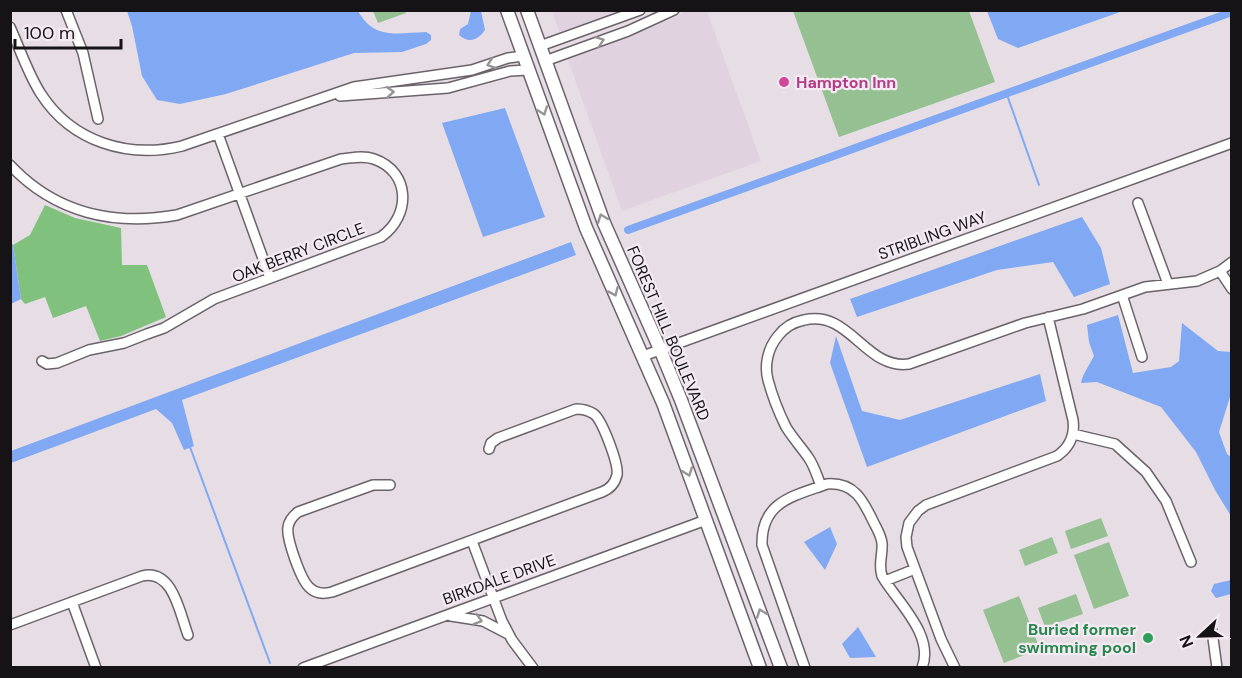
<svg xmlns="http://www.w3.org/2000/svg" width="1242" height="678" font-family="'DM Sans',sans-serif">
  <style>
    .built { fill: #e1d2e0 }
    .green { fill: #94c092 }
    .forest { fill: #7fc17d }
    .water { fill: #81a9f3 }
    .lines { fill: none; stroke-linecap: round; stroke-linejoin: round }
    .stream { stroke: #81a9f3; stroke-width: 2 }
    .canal { stroke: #81a9f3; stroke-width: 8 }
    .minor-casing { stroke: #6b636a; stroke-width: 12 }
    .major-casing { stroke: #6b636a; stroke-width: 15 }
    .minor { stroke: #fff; stroke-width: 9 }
    .major { stroke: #fff; stroke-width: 12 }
    .oneway { stroke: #969596 }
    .hotel-dot { fill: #d1479c; stroke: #f3eaf2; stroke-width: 2 }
    .leisure-dot { fill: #2e9e5b; stroke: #f3eaf2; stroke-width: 2 }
    .labels { text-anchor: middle; stroke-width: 4.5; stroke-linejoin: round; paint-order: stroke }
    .hotel-label { font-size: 16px; font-weight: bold; fill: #b23c85; stroke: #f3eaf2; text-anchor: start }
    .street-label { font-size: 16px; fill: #161316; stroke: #f3eaf2 }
    .leisure-label { font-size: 16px; font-weight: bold; fill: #27864d; stroke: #f3eaf2; text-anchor: end }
  </style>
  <rect width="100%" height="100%" fill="#e6dde5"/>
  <path class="built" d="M 552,10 L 623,10 L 623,11 L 559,32 Z
    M 685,11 L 707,11 L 761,161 L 622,211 L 567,57 L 633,34 L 676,17 Z"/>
  <path class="green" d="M 373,11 L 405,11 L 406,13 L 378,23 Z
    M 793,11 L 969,11 L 995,82 L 839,137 Z
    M 1101,518 L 1108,536 L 1071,549 L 1065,531 Z
    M 1052,537 L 1058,553 L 1025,566 L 1019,550 Z
    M 1109,542 L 1129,596 L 1094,609 L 1074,555 Z
    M 1076,594 L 1083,614 L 1045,627 L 1038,608 Z
    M 1019,596 L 1040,649 L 1004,663 L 983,610 Z"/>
  <path class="forest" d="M 45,205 L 75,218 L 121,228 L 122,265 L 147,265 L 166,317 L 121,336 L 100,341 L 86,306 L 53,318 L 45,297 L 25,304 L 21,299 L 13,245 L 30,235 Z"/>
  <path class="water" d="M 127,11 L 358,11 C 374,40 397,33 426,32 L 431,35 L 431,40 L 426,44 L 402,52 L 354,53 L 226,94 L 180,104 L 157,100 L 142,76 L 132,26 Z
    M 471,11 L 481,11 L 485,30 C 478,40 469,44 459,35 L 460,29 L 468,24 Z
    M 987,11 L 1123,11 L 1018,48 L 998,39 Z
    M 505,108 L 545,217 L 483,237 L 442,123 Z
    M 1082,217 L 1101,248 L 1110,284 L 1074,297 L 1053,262 L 997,270 L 857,317 L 850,299 Z
    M 11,242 L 13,245 L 21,299 L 11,304 Z
    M 571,242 L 576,255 L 182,400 L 194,446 L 184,450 L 172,423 L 156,409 L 11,463 L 11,451 Z
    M 1118,315 L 1133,373 L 1171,367 L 1179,361 L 1182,323 L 1218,351 L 1231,352 L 1231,394 L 1219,432 L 1227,454 L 1231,457 L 1231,516 L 1215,490 L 1196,452 L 1161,407 L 1097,382 L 1081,383 C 1083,373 1089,366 1094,356 L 1089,342 L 1087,325 Z
    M 836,336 L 862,411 L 900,420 L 1040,374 L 1046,401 L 867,467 L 830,363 Z
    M 830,527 L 837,544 L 825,570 L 804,542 Z
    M 1231,580 L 1231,594 L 1216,598 L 1211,591 L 1214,584 Z
    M 858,627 L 876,657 L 850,658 L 842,644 Z"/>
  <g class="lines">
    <path class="stream" d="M 1006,92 L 1039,185
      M 190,447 L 270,663"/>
    <path class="canal" d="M 628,230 L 1232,12"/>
    <defs>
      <path id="minor" d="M 66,10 L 83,53 L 98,119
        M 10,27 C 20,49 28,74 41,94 C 72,142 128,159 182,146 L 354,87 L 472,70 L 508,58 L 523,56
        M 540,46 L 640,10
        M 545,61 L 628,31 L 674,10
        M 340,96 L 448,88 L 510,71 L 528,70
        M 218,134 L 270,278
        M 10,165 C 55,213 114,226 177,215 L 341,159 C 352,158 363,155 374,159 C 411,172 411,216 381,237 L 214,299 L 164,328 L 147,334 L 124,343 L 89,350 L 57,363 L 47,364 L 42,361
        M 1138,203 L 1168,284
        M 1220,271 L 1232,289
        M 1122,295 L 1142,357
        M 643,356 L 1232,143
        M 1073,434 L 1115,444 L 1146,472 L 1166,501 L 1191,562
        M 390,485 L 373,485 L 298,512 C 293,516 289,520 288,527 C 286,538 301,581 310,588 C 316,594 324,594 332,592 L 602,492 C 610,489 615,483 617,475 C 619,464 602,420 594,414 C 588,410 582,409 576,409 L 498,438 L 491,443 L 489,449
        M 821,486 C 817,476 814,465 808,457 C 801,447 792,437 786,427 C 779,413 772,395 768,380 C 764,365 768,348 778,336 C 784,328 794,322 804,320 C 850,309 865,370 909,364 L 1025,323 L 1083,309 L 1145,287 L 1197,281 L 1220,271 L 1232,262
        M 472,541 L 502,621 L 512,640 L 533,668
        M 885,581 L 915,569
        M 72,602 L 96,668
        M 451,616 L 483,621 L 508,634
        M 10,625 L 142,576 C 173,568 180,614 188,635
        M 1212,631 L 1217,668
        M 303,668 L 706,520
        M 805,668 L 762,545 C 761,501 794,496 827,484 C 854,482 863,500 873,521 C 877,529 881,535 882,543 C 883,555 878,564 882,576 C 897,602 935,635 922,668
        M 955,668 L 941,639 L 907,547 L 906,537 L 909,523 L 918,511 L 926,505 L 1057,456 C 1070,447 1075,435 1073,420 L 1048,317"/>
      <path id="major" d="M 507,10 L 586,228 L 663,403 L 760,668
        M 527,10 L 604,223 L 660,349 L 681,400 L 781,668"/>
    </defs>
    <use href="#minor" class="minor-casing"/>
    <use href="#major" class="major-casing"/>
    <use href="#minor" class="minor"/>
    <use href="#major" class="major"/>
  </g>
  <defs><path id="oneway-chevron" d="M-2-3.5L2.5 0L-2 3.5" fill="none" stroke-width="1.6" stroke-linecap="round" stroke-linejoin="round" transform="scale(1.5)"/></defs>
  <g class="oneway">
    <use href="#oneway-chevron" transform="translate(600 41) rotate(-20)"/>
    <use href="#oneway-chevron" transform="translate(491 64) rotate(161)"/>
    <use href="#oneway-chevron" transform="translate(390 92) rotate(-4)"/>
    <use href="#oneway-chevron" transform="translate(543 111) rotate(70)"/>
    <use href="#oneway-chevron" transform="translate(602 218) rotate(-111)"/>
    <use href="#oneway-chevron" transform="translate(614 292) rotate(66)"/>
    <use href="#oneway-chevron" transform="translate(688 472) rotate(70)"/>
    <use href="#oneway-chevron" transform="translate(761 613) rotate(-110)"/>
    <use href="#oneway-chevron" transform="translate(478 620) rotate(16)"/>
  </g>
  <circle class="hotel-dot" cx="784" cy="82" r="6"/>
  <circle class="leisure-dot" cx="1148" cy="638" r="6"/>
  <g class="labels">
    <g class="hotel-label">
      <text x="796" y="88">Hampton Inn</text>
    </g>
    <g class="street-label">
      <text transform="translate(932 235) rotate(-20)" y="6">STRIBLING WAY</text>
      <text transform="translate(298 252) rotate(-21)" y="6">OAK BERRY CIRCLE</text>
      <text transform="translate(669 333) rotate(67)" y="6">FOREST HILL BOULEVARD</text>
      <text transform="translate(499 579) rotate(-20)" y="6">BIRKDALE DRIVE</text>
    </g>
    <g class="leisure-label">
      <text x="1136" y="635">Buried former<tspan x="1136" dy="18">swimming pool</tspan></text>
    </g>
  </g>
  <rect width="1242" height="678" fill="none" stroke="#161316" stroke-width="24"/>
  <g transform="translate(1200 636) rotate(248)" stroke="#f3eaf2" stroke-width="4.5" paint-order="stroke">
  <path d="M0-4.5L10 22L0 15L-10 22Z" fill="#161316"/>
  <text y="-9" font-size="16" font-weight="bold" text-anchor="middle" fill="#161316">N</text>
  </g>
  <path d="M15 39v9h106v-9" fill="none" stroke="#161316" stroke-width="3"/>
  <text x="24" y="39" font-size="18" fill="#161316" stroke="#f3eaf2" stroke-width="4.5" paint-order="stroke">100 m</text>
</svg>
